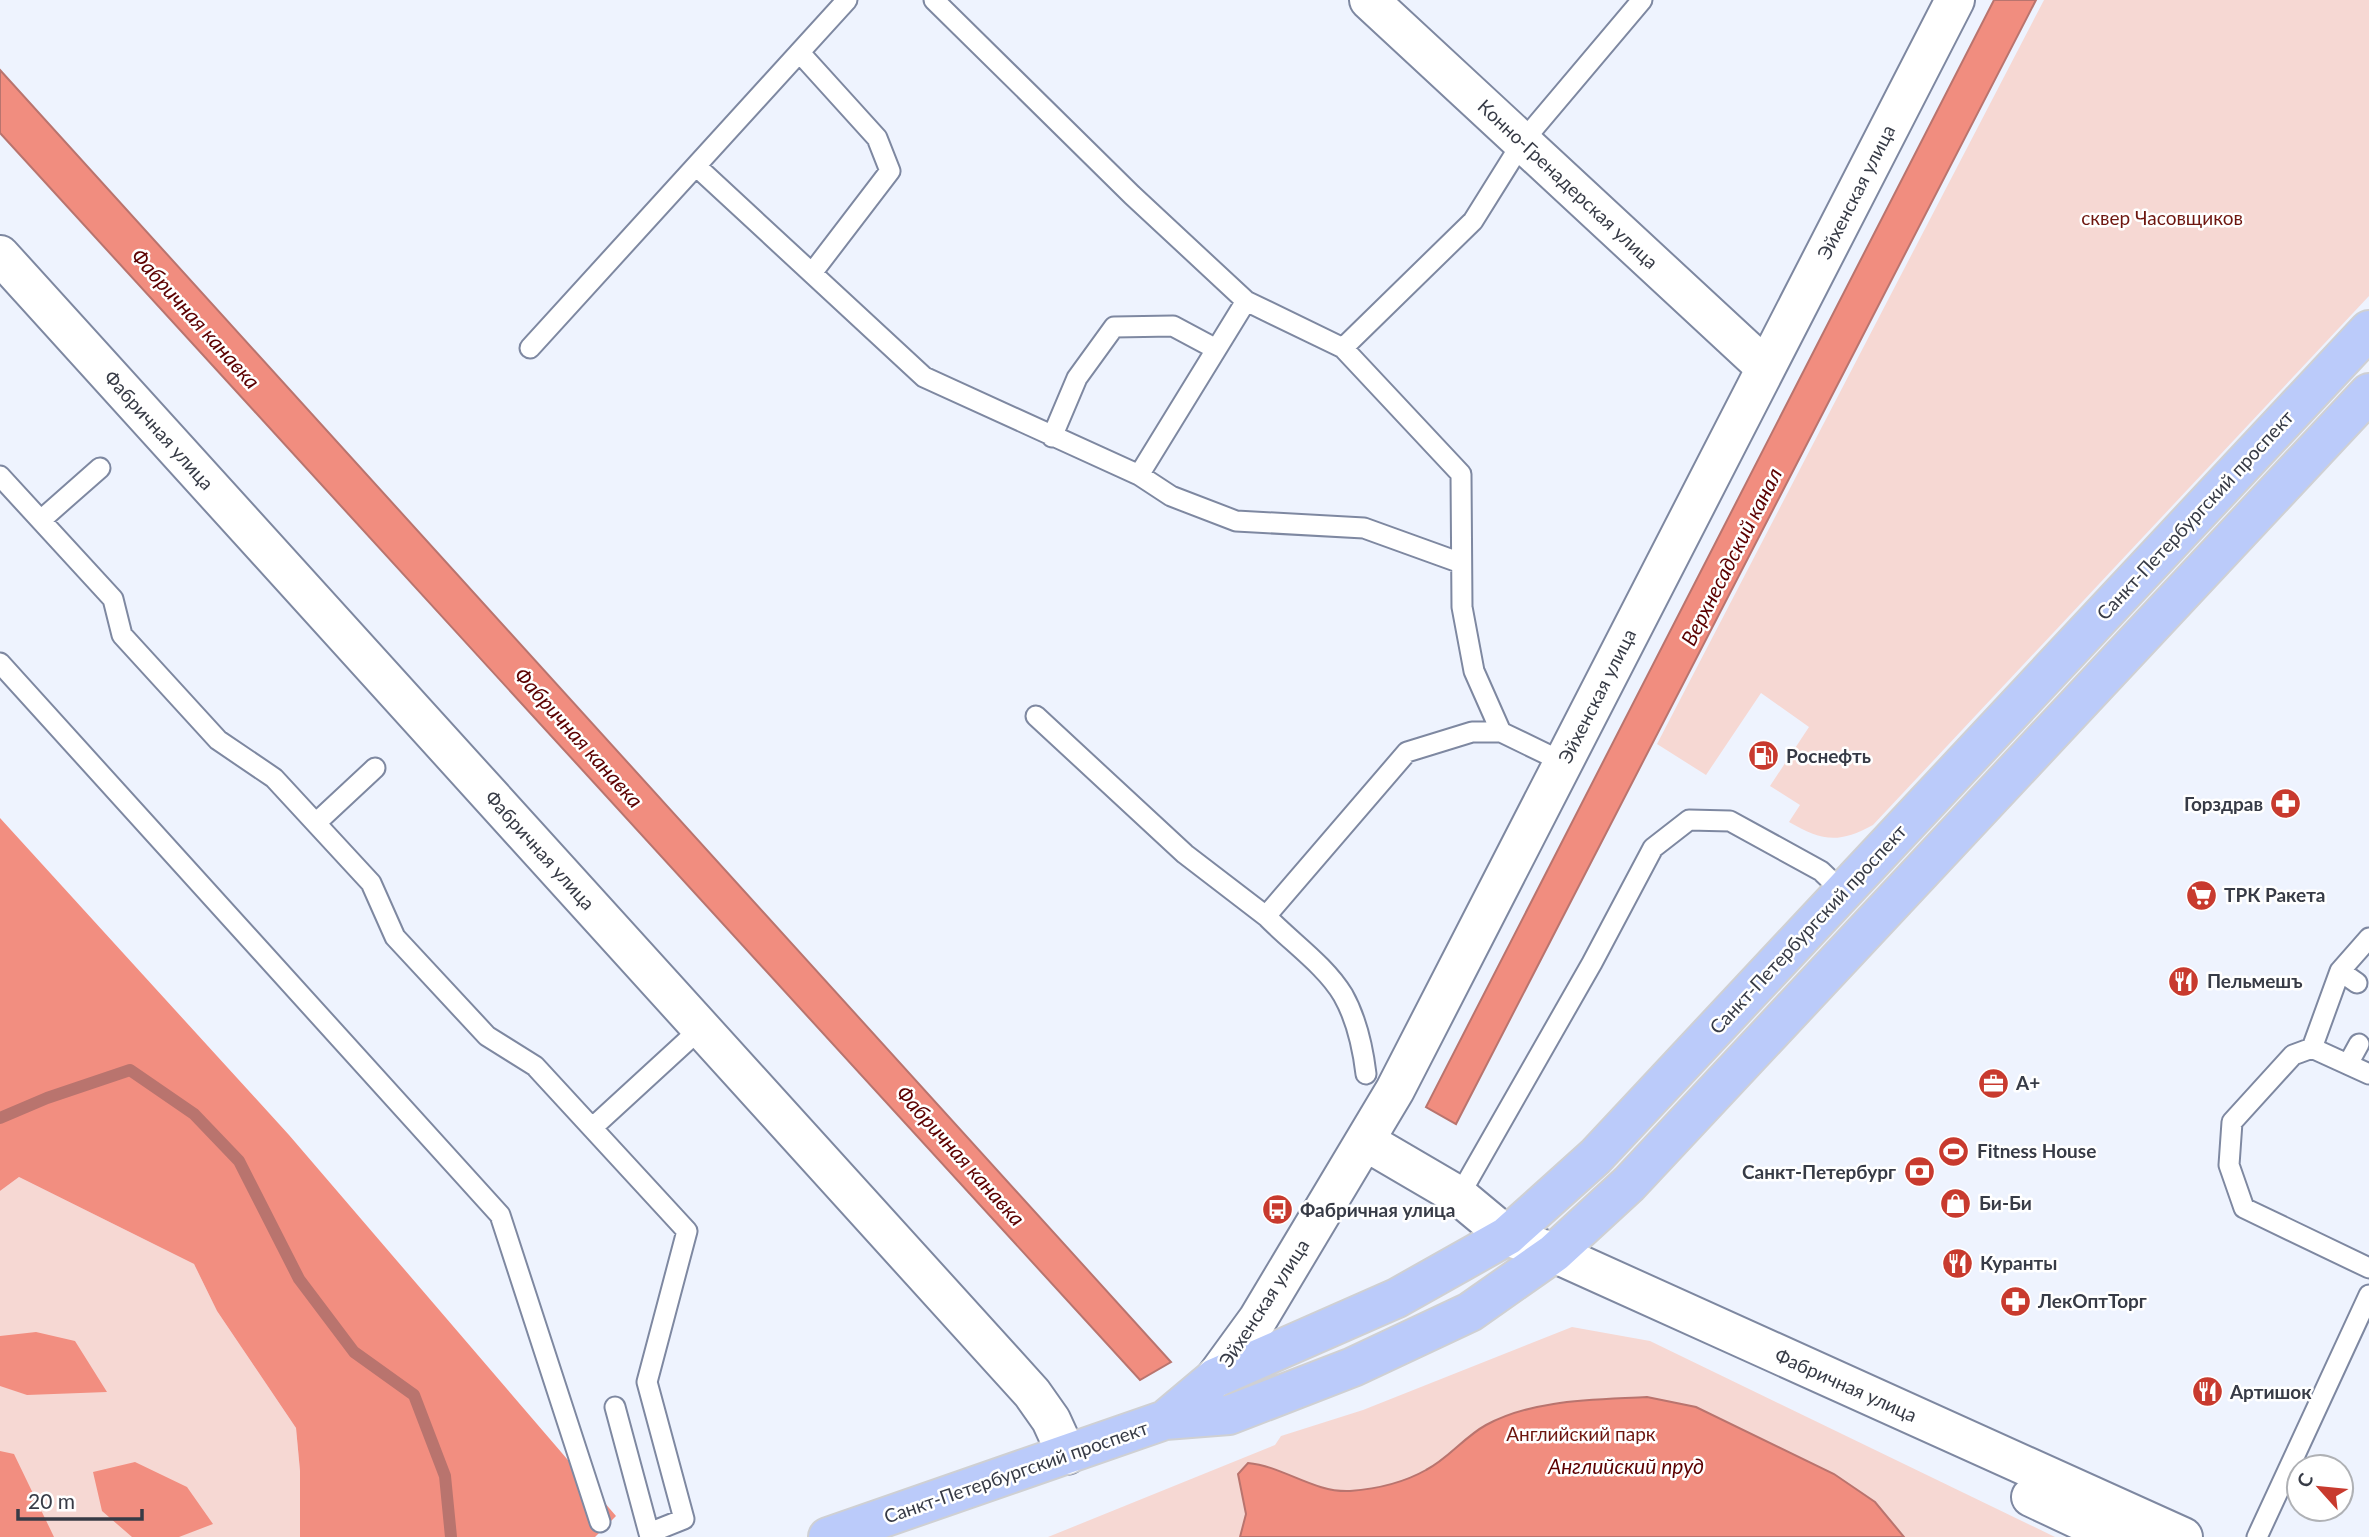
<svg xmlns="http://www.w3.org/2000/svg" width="2369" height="1537" font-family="Lato,sans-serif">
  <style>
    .green { fill: #f6d8d3 }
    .forest { fill: #f28e80 }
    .water { fill: #f18d7f; stroke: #b9746e; stroke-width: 2 }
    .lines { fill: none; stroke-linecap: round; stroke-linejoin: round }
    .stream { stroke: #b9746e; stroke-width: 12 }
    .service-casing { stroke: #7e88a1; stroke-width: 23 }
    .minor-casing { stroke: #7e88a1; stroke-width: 42 }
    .tertiary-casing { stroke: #7e88a1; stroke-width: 42 }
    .primary-casing { stroke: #cfd0d3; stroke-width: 42 }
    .service { stroke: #fff; stroke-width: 19 }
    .minor { stroke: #fff; stroke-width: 38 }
    .tertiary { stroke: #fff; stroke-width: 38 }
    .primary { stroke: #bbcbfa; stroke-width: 38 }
    .labels { text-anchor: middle; stroke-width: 5; stroke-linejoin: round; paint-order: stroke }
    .street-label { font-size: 19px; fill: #373b46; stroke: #fff }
    .park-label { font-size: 19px; fill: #6e160f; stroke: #fff }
    .poi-label { font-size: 19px; font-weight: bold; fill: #373b46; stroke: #fff; text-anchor: start }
    .water-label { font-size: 21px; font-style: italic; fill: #5c0000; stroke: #fff }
  </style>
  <rect width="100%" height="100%" fill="#eef3fe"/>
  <path class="green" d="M 2044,0 L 2369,0 L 2369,296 L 1873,825 C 1838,844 1822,841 1789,822 L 1800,805 L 1770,786 L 1809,727 L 1761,693 L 1706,775 L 1657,744 Z
    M 19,1177 L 194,1264 L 217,1311 L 296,1428 L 300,1471 L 300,1537 L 0,1537 L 0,1191 Z
    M 1572,1327 L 1650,1341 L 2055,1537 L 1048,1537 L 1275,1445 L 1281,1436 L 1363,1410 Z"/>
  <path class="forest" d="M 0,818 L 289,1135 L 616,1516 L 595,1537 L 300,1537 L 300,1471 L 296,1428 L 217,1311 L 194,1264 L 19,1177 L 0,1191 Z
    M 36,1332 L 75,1341 L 107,1392 L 27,1395 L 0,1386 L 0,1336 Z
    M 0,1451 L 14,1454 L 54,1537 L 0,1537 Z
    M 135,1462 L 187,1487 L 213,1524 L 179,1537 L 132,1537 L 102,1511 L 93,1472 Z"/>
  <path class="water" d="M 1994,0 L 2036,0 L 1456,1124 L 1426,1107 Z
    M 0,70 L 1171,1362 L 1140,1380 L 0,133 Z
    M 1647,1397 L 1696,1407 L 1834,1474 L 1875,1502 L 1904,1537 L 1240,1537 L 1246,1514 L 1238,1474 L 1248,1463 C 1283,1466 1314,1493 1350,1491 C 1376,1489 1403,1483 1426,1470 C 1448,1459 1464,1437 1486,1425 C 1534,1399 1594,1400 1647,1397 Z"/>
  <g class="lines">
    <path class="stream" d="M 0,1118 L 47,1098 L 130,1070 L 194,1114 L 239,1161 L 299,1279 L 354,1352 L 414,1395 L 445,1476 L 451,1537"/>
    <defs>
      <path id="service" d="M 934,0 L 1132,195 L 1246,301
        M 800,53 L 877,138 L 890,171 L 812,273
        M 696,166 L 924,377 L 1139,475 L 1171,496 L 1236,521 L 1364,528 L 1461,563
        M 530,348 L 847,0
        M 1343,348 L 1473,221 L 1523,141 L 1642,0
        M 1052,437 L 1077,378 L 1114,327 L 1173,326 L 1216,349
        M 1139,475 L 1246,301 L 1343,348 L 1461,474 L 1462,607 L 1474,671 L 1501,732 L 1563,762
        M 0,476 L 113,599 L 122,635 L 218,740 L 274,778 L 371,883 L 395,937 L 487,1036 L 535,1066 L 687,1231 L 647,1382 L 684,1519 L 649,1533
        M 41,520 L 100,468
        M 0,663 L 500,1215 L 600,1522
        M 1036,716 L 1185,854 L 1267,917
        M 316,823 L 375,768
        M 2369,938 L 2340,971 L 2312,1048 L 2293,1055 L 2232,1122 L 2229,1165 L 2244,1208 L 2369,1268
        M 2340,971 L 2357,983
        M 2312,1048 L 2369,1074
        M 2348,1064 L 2359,1044
        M 1366,1074 C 1363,1049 1356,1018 1343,995 C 1325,965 1291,942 1266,916 L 1407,752 L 1472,732 L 1501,732
        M 592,1128 L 701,1028
        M 1459,1196 L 1592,963 L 1653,848 L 1689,820 L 1730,821 L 1821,871 L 1843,892
        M 615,1407 L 650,1537
        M 2257,1537 L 2369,1295"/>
      <path id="minor" d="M 1369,0 L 1766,368
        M 0,255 L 1032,1393 L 1051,1420 L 1067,1455
        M 1365,1141 L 1459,1196 L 1507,1236
        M 1215,1378 L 1258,1319 L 1395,1090 L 1955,0"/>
      <path id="tertiary" d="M 1507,1236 L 1554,1253 L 2183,1537
        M 2031,1497 L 2116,1537"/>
      <path id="primary" d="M 1165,1420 L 1215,1378 L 1397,1298 L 1507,1236 L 1595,1157 L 2369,330
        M 828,1537 L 1165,1420 L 1229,1415 L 1353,1367 L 1470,1312 L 1554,1253 L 1629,1184 L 2369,393"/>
    </defs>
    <use href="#service" class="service-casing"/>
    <use href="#minor" class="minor-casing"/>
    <use href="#tertiary" class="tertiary-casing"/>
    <use href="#primary" class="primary-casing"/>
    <use href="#service" class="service"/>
    <use href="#minor" class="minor"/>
    <use href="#tertiary" class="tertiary"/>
    <use href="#primary" class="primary"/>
  </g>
  <defs>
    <symbol id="fuel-disc" viewBox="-11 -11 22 22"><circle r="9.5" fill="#c83a2e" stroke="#fff"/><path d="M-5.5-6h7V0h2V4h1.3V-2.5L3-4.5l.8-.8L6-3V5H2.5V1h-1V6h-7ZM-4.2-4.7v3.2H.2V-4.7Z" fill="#fff"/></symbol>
    <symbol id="pharmacy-disc" viewBox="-11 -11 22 22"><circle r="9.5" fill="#c83a2e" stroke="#fff"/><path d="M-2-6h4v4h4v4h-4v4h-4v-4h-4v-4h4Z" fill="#fff"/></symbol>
    <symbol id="supermarket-disc" viewBox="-11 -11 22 22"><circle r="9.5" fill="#c83a2e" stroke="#fff"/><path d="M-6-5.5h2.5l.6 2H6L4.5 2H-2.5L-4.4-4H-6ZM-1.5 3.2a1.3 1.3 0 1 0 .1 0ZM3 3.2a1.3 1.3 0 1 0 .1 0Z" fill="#fff"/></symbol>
    <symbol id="restaurant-disc" viewBox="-11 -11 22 22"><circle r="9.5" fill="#c83a2e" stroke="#fff"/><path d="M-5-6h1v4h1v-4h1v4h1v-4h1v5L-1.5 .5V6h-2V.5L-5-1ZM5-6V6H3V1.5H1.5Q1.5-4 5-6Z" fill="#fff"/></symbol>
    <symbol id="office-disc" viewBox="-11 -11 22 22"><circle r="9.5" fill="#c83a2e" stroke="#fff"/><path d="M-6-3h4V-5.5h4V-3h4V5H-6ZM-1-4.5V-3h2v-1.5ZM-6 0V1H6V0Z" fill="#fff"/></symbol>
    <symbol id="stadium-disc" viewBox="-11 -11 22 22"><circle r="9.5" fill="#c83a2e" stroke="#fff"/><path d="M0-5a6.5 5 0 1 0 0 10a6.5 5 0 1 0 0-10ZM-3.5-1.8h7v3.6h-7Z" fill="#fff"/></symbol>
    <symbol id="bank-disc" viewBox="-11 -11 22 22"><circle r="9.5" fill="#c83a2e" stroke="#fff"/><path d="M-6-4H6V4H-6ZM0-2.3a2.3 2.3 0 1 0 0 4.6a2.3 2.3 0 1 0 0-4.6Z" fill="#fff"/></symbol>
    <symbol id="shop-disc" viewBox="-11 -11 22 22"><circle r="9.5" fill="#c83a2e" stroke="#fff"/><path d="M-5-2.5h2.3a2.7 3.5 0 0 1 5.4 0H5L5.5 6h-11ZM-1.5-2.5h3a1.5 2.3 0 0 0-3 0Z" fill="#fff"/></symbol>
    <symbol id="bus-disc" viewBox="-11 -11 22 22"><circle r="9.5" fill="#c83a2e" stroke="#fff"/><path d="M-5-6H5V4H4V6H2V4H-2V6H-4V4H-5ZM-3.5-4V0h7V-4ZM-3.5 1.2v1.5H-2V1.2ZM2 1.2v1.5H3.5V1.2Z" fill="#fff"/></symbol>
  </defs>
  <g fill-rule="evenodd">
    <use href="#fuel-disc" x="1746" y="738" width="35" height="35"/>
    <use href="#pharmacy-disc" x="2268" y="786" width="35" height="35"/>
    <use href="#supermarket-disc" x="2184" y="878" width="35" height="35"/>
    <use href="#restaurant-disc" x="2166" y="964" width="35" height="35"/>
    <use href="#office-disc" x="1976" y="1066" width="35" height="35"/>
    <use href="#stadium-disc" x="1936" y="1134" width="35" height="35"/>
    <use href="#bank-disc" x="1902" y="1154" width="35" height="35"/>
    <use href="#shop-disc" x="1938" y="1186" width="35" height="35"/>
    <use href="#bus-disc" x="1260" y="1192" width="35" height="35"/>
    <use href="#restaurant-disc" x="1940" y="1246" width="35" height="35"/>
    <use href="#pharmacy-disc" x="1998" y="1284" width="35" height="35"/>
    <use href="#restaurant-disc" x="2190" y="1374" width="35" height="35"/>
  </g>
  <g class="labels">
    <g class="street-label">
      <text transform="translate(1568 184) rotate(43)" y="7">Конно-Гренадерская улица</text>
      <text transform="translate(1856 192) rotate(-63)" y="7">Эйхенская улица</text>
      <text transform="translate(159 430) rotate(48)" y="7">Фабричная улица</text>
      <text transform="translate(2195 515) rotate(-47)" y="7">Санкт-Петербургский проспект</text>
      <text transform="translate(1597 696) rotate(-63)" y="7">Эйхенская улица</text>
      <text transform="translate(540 850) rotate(48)" y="7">Фабричная улица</text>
      <text transform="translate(1808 929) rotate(-47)" y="7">Санкт-Петербургский проспект</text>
      <text transform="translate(1264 1303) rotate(-57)" y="7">Эйхенская улица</text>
      <text transform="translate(1846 1385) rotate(24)" y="7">Фабричная улица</text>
      <text transform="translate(1016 1472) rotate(-19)" y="7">Санкт-Петербургский проспект</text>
    </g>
    <g class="park-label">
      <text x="2162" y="225">сквер Часовщиков</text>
      <text x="1581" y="1441">Английский парк</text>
    </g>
    <g class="poi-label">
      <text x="1786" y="763">Роснефть</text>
      <text x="2263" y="811" text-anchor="end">Горздрав</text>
      <text x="2224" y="902">ТРК Ракета</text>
      <text x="2207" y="988">Пельмешъ</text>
      <text x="2016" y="1090">А+</text>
      <text x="1977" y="1158">Fitness House</text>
      <text x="1896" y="1179" text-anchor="end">Санкт-Петербург</text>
      <text x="1979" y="1210">Би-Би</text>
      <text x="1300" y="1217">Фабричная улица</text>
      <text x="1980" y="1270">Куранты</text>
      <text x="2038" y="1308">ЛекОптТорг</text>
      <text x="2230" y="1399">Артишок</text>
    </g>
    <g class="water-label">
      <text transform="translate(195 319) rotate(48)" y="7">Фабричная канавка</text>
      <text transform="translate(1732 557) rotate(-63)" y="7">Верхнесадский канал</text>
      <text transform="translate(578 738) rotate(48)" y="7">Фабричная канавка</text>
      <text transform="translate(960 1156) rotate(48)" y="7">Фабричная канавка</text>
      <text x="1626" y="1474">Английский пруд</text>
    </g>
  </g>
  <g transform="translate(2320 1488) rotate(297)"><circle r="33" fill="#ffffff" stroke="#afb1b5" stroke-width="2"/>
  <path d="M0-5L12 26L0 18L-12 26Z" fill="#c83a2e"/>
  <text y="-10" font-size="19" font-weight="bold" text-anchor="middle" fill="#373b46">С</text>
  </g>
  <path d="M18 1509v10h124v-10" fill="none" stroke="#373b46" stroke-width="3.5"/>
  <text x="28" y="1509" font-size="21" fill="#373b46" stroke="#ffffff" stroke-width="5" paint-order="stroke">20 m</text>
</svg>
